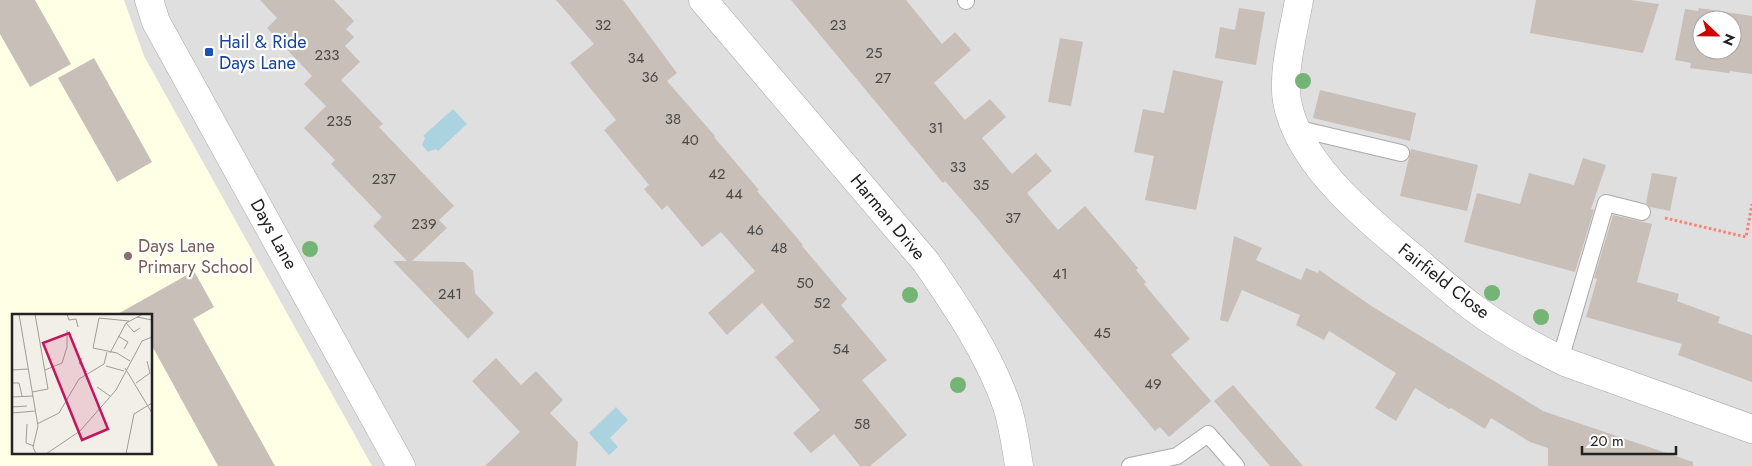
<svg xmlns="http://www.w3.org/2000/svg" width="1752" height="466" font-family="Jost,sans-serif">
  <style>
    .residential { fill: #e0dfdf; fill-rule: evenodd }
    .education { fill: #ffffe5; fill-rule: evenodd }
    .water { fill: #aad3df }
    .building { fill: #c7bfb8; fill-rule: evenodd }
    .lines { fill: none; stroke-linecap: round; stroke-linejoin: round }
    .service-casing { stroke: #a9a9a9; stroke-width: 18 }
    .minor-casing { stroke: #a9a9a9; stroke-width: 29 }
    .tertiary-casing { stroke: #a9a9a9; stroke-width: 29 }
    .path { stroke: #fa8072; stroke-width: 3; stroke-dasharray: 2.5 2.5; stroke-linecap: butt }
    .service { stroke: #fff; stroke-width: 16 }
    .minor { stroke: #fff; stroke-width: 28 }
    .tertiary { stroke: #fff; stroke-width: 28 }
    .tree { fill: #74b475 }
    .transit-dot { fill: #1a4fb4; stroke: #fff; stroke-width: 2 }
    .education-dot { fill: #8d6e63; stroke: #fff; stroke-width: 2 }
    .labels { text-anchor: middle; stroke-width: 4.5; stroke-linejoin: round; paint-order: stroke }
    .number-label { font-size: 15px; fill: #4b4948 }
    .transit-label { font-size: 18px; fill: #164399; stroke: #fff; text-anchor: start }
    .street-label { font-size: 18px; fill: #222; stroke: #fff }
    .education-label { font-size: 18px; fill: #785e54; stroke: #fff; text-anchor: start }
    .inset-road { fill: none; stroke: #9f9d99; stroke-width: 1 }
    .view { fill: #c2185b; fill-opacity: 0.15; stroke: #c2185b; stroke-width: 2.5 }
    .inset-edge { fill: none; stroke: #222; stroke-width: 2.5 }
  </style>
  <rect width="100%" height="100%" fill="#f2efe9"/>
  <path class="residential" d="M 0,0 L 1752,0 L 1752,466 L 0,466 ZM 1702,20 L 1732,20 L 1732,50 L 1702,50 ZM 14,315 L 151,315 L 151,452 L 14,452 Z"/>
  <path class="education" d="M 0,0 L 124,0 L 144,56 L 372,466 L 0,466 ZM 14,315 L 151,315 L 151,452 L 14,452 Z"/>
  <path class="water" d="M 453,109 L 467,124 L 438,151 L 436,149 L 428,152 L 422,145 L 425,138 L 423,136 Z
    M 616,407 L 628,420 L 610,438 L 618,447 L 609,455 L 589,433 Z"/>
  <path class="building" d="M 0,0 L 35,0 L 71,64 L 30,87 L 0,34 Z
    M 260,0 L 334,0 L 354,21 L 346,29 L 354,37 L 345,46 L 360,62 L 341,80 L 383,124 L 379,127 L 454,206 L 439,220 L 447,228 L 412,261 L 464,262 L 473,271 L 475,293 L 494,313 L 468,339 L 393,261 L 407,261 L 373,226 L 382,217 L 331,164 L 335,160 L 304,128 L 326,106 L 304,84 L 312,76 L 267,28 L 277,18 Z
    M 556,0 L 623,0 L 677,73 L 667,81 L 715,136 L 714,137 L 759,190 L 757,191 L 803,245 L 802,246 L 847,299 L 841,305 L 887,360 L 862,380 L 907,435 L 870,466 L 860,466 L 834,434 L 811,453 L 793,433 L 820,410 L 775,357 L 794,341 L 762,303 L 727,335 L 708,313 L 755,271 L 721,232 L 702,247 L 667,205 L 662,210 L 644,189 L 649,185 L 604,130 L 616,120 L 570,63 L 594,44 Z
    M 791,0 L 906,0 L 942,44 L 955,32 L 971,50 L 934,83 L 965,120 L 990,99 L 1006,117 L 982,138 L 1012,174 L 1036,153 L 1052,171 L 1027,193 L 1058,230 L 1085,206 L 1138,268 L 1136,270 L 1146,282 L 1144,284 L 1190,339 L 1171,355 L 1211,401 L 1169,437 L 1160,427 L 1155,431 L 978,219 L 945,181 L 943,183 Z
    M 1536,0 L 1630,0 L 1659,4 L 1643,53 L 1530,33 Z
    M 1239,8 L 1265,12 L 1256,65 L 1215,58 L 1220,27 L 1235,30 Z
    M 1699,8 L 1752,16 L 1752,74 L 1730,71 L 1729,73 L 1690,68 L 1691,63 L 1675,60 L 1685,9 L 1698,11 ZM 1702,20 L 1732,20 L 1732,50 L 1702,50 Z
    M 1060,38 L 1083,42 L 1071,106 L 1048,102 Z
    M 94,58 L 152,162 L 117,182 L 58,78 Z
    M 1173,70 L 1223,81 L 1196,210 L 1145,200 L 1154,156 L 1134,152 L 1143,109 L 1164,113 Z
    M 1320,90 L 1416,113 L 1410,141 L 1313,118 Z
    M 1411,149 L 1478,165 L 1467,211 L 1400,196 Z
    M 1583,158 L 1606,165 L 1591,209 L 1594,210 L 1575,272 L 1464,242 L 1477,193 L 1520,204 L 1529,173 L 1574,185 Z
    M 1652,173 L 1677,177 L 1670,211 L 1650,207 L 1646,203 Z
    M 1613,215 L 1652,224 L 1637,282 L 1679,294 L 1677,301 L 1720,317 L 1718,323 L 1752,335 L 1752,382 L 1678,355 L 1682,344 L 1586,317 L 1597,279 L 1594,278 Z
    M 1234,236 L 1262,248 L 1256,260 L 1301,280 L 1306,268 L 1318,273 L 1319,270 L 1373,307 L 1543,411 L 1693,462 L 1693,466 L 1548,466 L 1548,448 L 1530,442 L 1491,418 L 1485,429 L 1451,408 L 1449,409 L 1415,388 L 1396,421 L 1375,408 L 1396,373 L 1329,331 L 1324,340 L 1296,325 L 1300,315 L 1242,290 L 1228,322 L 1220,320 Z
    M 194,271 L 214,307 L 193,319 L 275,466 L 218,466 L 151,344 L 151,315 L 116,315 Z
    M 496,358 L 521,385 L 536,371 L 563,400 L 550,413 L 578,442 L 576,466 L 485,466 L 520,432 L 472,381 Z
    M 1233,385 L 1303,466 L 1270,466 L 1214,401 Z"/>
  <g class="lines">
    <defs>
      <path id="service" d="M 966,1 L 966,0
        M 1295,128 L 1401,153
        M 1560,360 L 1606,203 L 1642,212
        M 1130,466 L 1177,456 L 1208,434 L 1236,466"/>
      <path id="minor" d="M 703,0 L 926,262 C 957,307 989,354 1007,406 C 1013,425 1016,446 1019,466
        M 1299,0 C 1294,30 1282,72 1287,101 C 1298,163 1364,216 1410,255 C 1430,272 1450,290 1471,306 C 1500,328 1532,346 1565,362 L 1752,429"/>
      <path id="tertiary" d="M 149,0 L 156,22 L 401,466"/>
    </defs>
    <use href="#service" class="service-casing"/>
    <use href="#minor" class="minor-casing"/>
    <use href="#tertiary" class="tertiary-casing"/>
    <path class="path" d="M 1665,218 L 1746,237 L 1752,204"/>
    <use href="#service" class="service"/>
    <use href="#minor" class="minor"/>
    <use href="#tertiary" class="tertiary"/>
  </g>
  <g class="tree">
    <circle cx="1303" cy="81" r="8"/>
    <circle cx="310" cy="249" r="8"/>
    <circle cx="1492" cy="293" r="8"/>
    <circle cx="910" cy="295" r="8"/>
    <circle cx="1541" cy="317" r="8"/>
    <circle cx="958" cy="385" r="8"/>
  </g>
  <rect class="transit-dot" x="204" y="47" width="10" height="10" rx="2.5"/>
  <circle class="education-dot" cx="128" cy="256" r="5"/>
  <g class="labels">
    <g class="number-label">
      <text x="603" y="30">32</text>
      <text x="838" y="30">23</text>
      <text x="874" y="58">25</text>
      <text x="327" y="60">233</text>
      <text x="636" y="63">34</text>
      <text x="650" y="82">36</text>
      <text x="883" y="83">27</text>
      <text x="673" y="124">38</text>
      <text x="339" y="126">235</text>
      <text x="936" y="133">31</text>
      <text x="690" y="145">40</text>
      <text x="958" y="172">33</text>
      <text x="717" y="179">42</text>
      <text x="384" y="184">237</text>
      <text x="981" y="190">35</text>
      <text x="734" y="199">44</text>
      <text x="1013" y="223">37</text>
      <text x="424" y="229">239</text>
      <text x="755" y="235">46</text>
      <text x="779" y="253">48</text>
      <text x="1060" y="279">41</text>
      <text x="805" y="288">50</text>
      <text x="450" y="299">241</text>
      <text x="822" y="308">52</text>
      <text x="1102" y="338">45</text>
      <text x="841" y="354">54</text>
      <text x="1153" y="389">49</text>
      <text x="862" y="429">58</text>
    </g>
    <g class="transit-label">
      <text x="219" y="48">Hail &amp; Ride<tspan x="219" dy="21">Days Lane</tspan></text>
    </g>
    <g class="street-label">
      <text transform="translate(888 217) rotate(50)" y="6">Harman Drive</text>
      <text transform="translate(274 234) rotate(61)" y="6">Days Lane</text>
      <text transform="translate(1444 281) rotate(38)" y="6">Fairfield Close</text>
    </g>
    <g class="education-label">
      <text x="138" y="252">Days Lane<tspan x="138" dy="21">Primary School</tspan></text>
    </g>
  </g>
  <g transform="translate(12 314)">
    <rect width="140" height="140" fill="#f2efe9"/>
    <path class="inset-road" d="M 7,0 L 26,112 L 21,133 L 24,140M 55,0 L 57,6 L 64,5 L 66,13M 125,3 L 140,6M 117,7 L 87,4 L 81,34 L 105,39 L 118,47M 114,9 L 122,18 L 128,14M 106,22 L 116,28 L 112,35M 98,39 L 114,9 L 131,0M 70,44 L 67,49 L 75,58M 94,52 L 112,57M 113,54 L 140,99M 0,56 L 16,55M 33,56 L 50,49 L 55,33 L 55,16M 1,69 L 7,69 L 10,82M 124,69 L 138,59 L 135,47M 85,73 L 98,82M 20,78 L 36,75 L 23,0M 0,83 L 21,82M 0,93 L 15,92M 0,99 L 23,97M 15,110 L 14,129 L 22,132M 25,110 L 47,99 L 67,65 L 92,50 L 95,38M 34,140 L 68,117 L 104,76 L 130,27 L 140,23M 114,140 L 122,100 L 140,89"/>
    <path class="view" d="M 57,19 L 96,115 L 70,126 L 31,29 Z"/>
    <rect width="140" height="140" class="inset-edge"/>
  </g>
  <g transform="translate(1717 35) rotate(112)"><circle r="24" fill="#ffffff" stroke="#a7a7a7"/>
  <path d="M0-4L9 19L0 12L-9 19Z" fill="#d40000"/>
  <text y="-8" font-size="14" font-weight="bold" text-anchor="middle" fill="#222222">N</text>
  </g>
  <path d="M1582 446v8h94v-8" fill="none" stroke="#222222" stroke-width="2.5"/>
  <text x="1590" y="446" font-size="15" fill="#222222" stroke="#ffffff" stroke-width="4" paint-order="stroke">20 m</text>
</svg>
